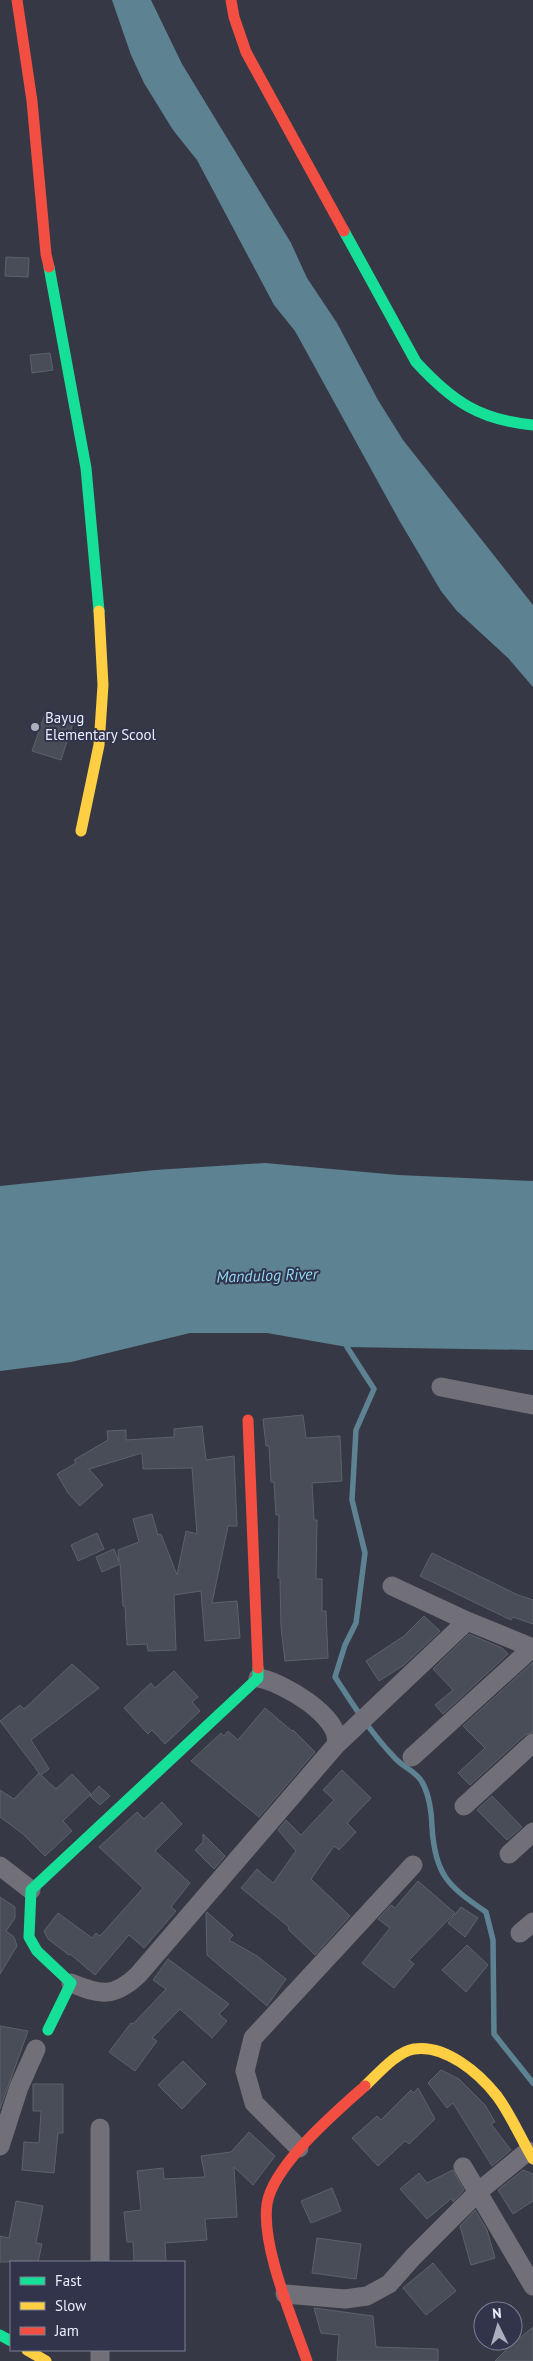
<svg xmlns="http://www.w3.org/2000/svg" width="533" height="2361" font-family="'PT Sans',sans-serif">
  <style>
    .water { fill: #5d8292 }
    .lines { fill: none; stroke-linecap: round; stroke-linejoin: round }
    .stream { stroke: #5d8292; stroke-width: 5.5 }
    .building { fill: #494d57; stroke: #5d616b }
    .street { stroke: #716f77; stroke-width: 19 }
    .fast { stroke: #16e098; stroke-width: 11 }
    .slow { stroke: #ffcf43; stroke-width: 11 }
    .jam { stroke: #f24e42; stroke-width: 11 }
    .poi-dot { fill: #acaebd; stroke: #31344b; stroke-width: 2 }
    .labels { text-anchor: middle; stroke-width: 4; stroke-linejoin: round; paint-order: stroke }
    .poi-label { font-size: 15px; fill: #ebedfd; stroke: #31344b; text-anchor: start }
    .water-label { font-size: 16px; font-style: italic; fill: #92d8f5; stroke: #31344b }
  </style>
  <rect width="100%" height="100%" fill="#373845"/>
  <path class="water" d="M 112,0 L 151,0 L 182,64 L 291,243 L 307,278 L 337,323 L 378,400 L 403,440 L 533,605 L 533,687 L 508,658 L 457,611 L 441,591 L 399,520 L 295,331 L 274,305 L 197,160 L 173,130 L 144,83 L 131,55 Z
    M 265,1163 L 398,1175 L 533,1181 L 533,1350 L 347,1347 L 267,1333 L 190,1333 L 71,1362 L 0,1371 L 0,1186 L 155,1170 Z"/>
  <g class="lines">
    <path class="stream" d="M 347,1340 L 347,1347 L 374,1389 L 356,1430 L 352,1500 L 365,1553 L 356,1623 L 345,1645 L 335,1677 C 353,1705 371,1733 394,1757 C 401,1766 417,1772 422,1782 C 429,1794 432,1814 432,1827 C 435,1875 448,1886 486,1912 L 493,1940 L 494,2034 L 533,2083"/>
  </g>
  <path class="building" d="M 6,257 L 29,258 L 28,277 L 5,276 Z
    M 50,353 L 53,370 L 32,373 L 30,355 Z
    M 46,711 L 74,720 L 61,760 L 32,751 Z
    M 303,1415 L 306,1438 L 340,1436 L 342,1481 L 312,1483 L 314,1520 L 317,1520 L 316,1579 L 322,1579 L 322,1611 L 326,1611 L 328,1658 L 285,1661 L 281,1627 L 280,1578 L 278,1578 L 279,1515 L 276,1515 L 274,1482 L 271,1482 L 269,1446 L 266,1446 L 263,1419 Z
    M 202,1426 L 206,1460 L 234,1456 L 237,1526 L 228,1526 L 212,1603 L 237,1601 L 240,1638 L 205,1641 L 201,1591 L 174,1595 L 176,1650 L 148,1651 L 147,1644 L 127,1645 L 125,1606 L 123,1606 L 120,1564 L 102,1572 L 96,1557 L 114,1549 L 119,1562 L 118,1550 L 139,1542 L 133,1519 L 152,1514 L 158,1535 L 161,1534 L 177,1575 L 186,1531 L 197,1534 L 192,1468 L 143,1469 L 142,1453 L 89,1469 L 103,1485 L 80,1506 L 68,1493 L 57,1474 L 76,1463 L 74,1460 L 108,1440 L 107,1431 L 126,1430 L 126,1440 L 174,1437 L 174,1429 Z
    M 97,1533 L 104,1549 L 78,1561 L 71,1545 Z
    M 432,1553 L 518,1595 L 533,1600 L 533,1624 L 513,1617 L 511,1620 L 420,1576 Z
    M 424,1616 L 440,1631 L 404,1665 L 379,1681 L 366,1661 L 404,1636 Z
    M 469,1634 L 502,1648 L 508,1654 L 443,1714 L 435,1705 L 453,1690 L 433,1669 Z
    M 533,1662 L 533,1732 L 525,1735 L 470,1785 L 458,1773 L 485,1748 L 463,1726 Z
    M 72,1664 L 99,1688 L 31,1740 L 49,1769 L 41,1775 L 56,1789 L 72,1774 L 91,1794 L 63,1821 L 72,1831 L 45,1856 L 23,1834 L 0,1817 L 0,1790 L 14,1799 L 39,1773 L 40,1774 L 0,1721 L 20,1705 L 24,1709 Z
    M 174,1671 L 198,1697 L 192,1702 L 200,1711 L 165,1744 L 152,1730 L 148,1734 L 124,1708 L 151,1683 L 155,1688 Z
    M 265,1708 L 292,1731 L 293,1730 L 315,1752 L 259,1817 L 191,1761 L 221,1733 L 224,1736 L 228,1731 L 238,1740 Z
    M 342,1770 L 371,1798 L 347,1823 L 356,1832 L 339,1850 L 334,1846 L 311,1879 L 350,1916 L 315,1955 L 288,1929 L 289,1927 L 241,1888 L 257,1869 L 273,1883 L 296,1851 L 278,1830 L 286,1820 L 301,1835 L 334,1800 L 323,1790 Z
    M 99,1786 L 110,1796 L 100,1805 L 90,1796 Z
    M 492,1796 L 522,1827 L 507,1840 L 477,1810 Z
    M 162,1802 L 182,1824 L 155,1851 L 190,1883 L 171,1907 L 176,1911 L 144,1948 L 129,1935 L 95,1975 L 70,1954 L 69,1955 L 48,1939 L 44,1931 L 58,1913 L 92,1938 L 96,1933 L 100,1936 L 143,1888 L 99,1847 L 137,1812 L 144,1819 Z
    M 203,1834 L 225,1856 L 214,1869 L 195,1850 L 203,1842 Z
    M 418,1881 L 455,1913 L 409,1960 L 414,1964 L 394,1988 L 362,1963 L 390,1928 L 378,1919 L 391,1905 L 395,1908 Z
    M 0,1897 L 15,1907 L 15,1918 L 6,1931 L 14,1937 L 17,1946 L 0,1974 Z
    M 461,1907 L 478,1918 L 465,1937 L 448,1923 Z
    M 207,1912 L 233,1935 L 229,1940 L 257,1956 L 286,1979 L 267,2006 L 207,1955 L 206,1914 Z
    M 467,1945 L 488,1965 L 466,1992 L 442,1970 Z
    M 168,1959 L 229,2004 L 219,2014 L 227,2021 L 212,2038 L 180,2009 L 152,2038 L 157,2041 L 135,2071 L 109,2052 L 131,2023 L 133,2024 L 166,1989 L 153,1980 Z
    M 0,2026 L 28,2031 L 0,2109 Z
    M 183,2061 L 206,2084 L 182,2109 L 158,2085 Z
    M 441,2070 L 459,2079 L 485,2105 L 495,2122 L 491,2124 L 511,2150 L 492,2166 L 453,2103 L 447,2108 L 428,2083 Z
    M 33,2084 L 63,2084 L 63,2133 L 58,2133 L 54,2173 L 22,2170 L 24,2142 L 39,2143 L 41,2111 L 33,2111 Z
    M 418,2088 L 435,2119 L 409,2144 L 405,2141 L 378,2166 L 352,2138 L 377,2116 L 381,2120 L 411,2090 L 414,2093 Z
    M 249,2132 L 275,2156 L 253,2185 L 234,2167 L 237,2217 L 205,2219 L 207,2240 L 165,2243 L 166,2262 L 134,2262 L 133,2242 L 127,2242 L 124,2212 L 141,2210 L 137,2171 L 163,2168 L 164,2179 L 205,2177 L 201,2156 L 231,2152 Z
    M 453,2170 L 464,2190 L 453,2202 L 452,2198 L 427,2219 L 400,2189 L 419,2173 L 427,2183 Z
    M 523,2170 L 533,2174 L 533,2201 L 513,2214 L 498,2190 Z
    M 332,2188 L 341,2211 L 311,2223 L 301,2201 Z
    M 16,2201 L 43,2206 L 36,2243 L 42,2244 L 38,2262 L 0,2262 L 0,2236 L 9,2238 Z
    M 475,2210 L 487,2230 L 495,2258 L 471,2265 L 460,2226 Z
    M 317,2238 L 361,2244 L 356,2279 L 312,2273 Z
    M 433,2263 L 456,2291 L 426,2315 L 403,2288 Z
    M 314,2308 L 373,2316 L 376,2347 L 438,2349 L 438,2361 L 337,2361 L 339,2335 L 321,2333 Z
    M 533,2327 L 533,2361 L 495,2361 L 508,2348 Z"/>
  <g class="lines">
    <path class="street" d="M 441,1387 L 533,1405
      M 392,1586 L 467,1621 L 533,1648
      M 336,1745 L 467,1621
      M 412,1757 L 532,1648
      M 464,1806 L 533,1743
      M 509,1854 L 533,1832
      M 0,1866 L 31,1890
      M 520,1933 L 533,1922
      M 71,1983 C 100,1995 114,1998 138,1975 L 336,1745 C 343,1717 281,1681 258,1678
      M 0,2146 L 19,2087 L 36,2049
      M 299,2148 L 254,2103 L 245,2071 L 253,2038 L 413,1865
      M 463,2167 L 533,2286
      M 100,2262 L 100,2128
      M 285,2294 L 345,2299 L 367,2296 L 389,2284 L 413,2257 L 478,2192 L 528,2151
      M 100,2361 L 100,2350"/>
    <path class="fast" d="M 344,231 L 416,362 C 452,401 479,420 533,425
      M 49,267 L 86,468 L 99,611
      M 48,2030 L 71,1983 L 37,1951 L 29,1937 L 31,1890 L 258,1678 L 258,1668
      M 0,2335 L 11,2341"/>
    <path class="slow" d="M 81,831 L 99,745 L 103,685 L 99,611
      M 365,2086 C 378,2074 396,2052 414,2049 C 445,2044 479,2073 497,2096 C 511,2115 521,2139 533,2159
      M 27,2350 L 46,2361"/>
    <path class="jam" d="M 17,0 L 32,101 L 46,254 L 49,267
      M 231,0 L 234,17 L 246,52 L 344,231
      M 248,1420 L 258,1668
      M 307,2361 C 293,2320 261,2246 267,2204 C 273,2165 337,2111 365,2086"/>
  </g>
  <circle class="poi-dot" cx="35" cy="727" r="5"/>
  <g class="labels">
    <g class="poi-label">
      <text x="45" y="723">Bayug<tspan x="45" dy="17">Elementary Scool</tspan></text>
    </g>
    <g class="water-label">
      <text transform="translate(267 1275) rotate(-2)" y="6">Mandulog River</text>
    </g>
  </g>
  <rect x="10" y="2261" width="175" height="90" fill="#31344b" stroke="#7b7e92"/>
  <rect x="20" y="2277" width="25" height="8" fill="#16e098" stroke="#7b7e92"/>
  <text x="55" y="2286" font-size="15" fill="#ebedfd">Fast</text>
  <rect x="20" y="2302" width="25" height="8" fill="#ffcf43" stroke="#7b7e92"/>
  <text x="55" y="2311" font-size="15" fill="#ebedfd">Slow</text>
  <rect x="20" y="2327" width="25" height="8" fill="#f24e42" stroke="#7b7e92"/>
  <text x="55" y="2336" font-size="15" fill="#ebedfd">Jam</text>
  <g transform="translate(498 2326) rotate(355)"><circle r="24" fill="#31344b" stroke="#7b7e92"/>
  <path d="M0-4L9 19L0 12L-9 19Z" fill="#acaebd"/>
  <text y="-8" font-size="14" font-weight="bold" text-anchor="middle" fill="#ebedfd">N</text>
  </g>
</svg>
